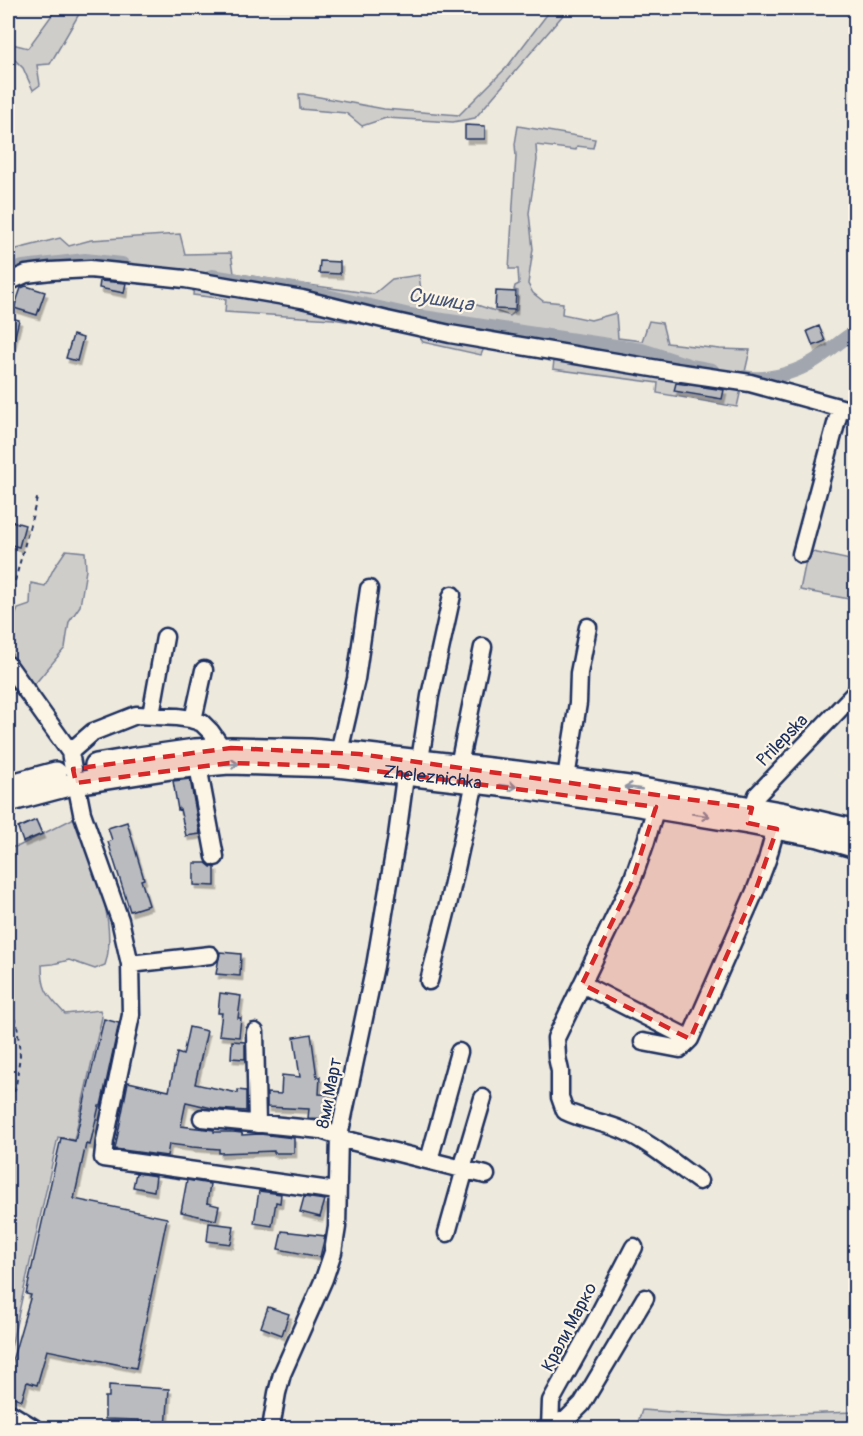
<svg xmlns="http://www.w3.org/2000/svg" width="863" height="1436" font-family="Pangolin,sans-serif">
  <style>
    .green { fill: #cfcdca; stroke: #757e94; stroke-width: 1.5 }
    .lines { fill: none; stroke-linecap: round; stroke-linejoin: round }
    .canal { stroke: #a2a7af; stroke-width: 14 }
    .building { fill: #babbbe; stroke: #1b2f5e; stroke-width: 1.5; filter: url(#shadow) }
    .minor-casing { stroke: #1b2f5e; stroke-width: 21 }
    .major-casing { stroke: #1b2f5e; stroke-width: 26 }
    .path { stroke: #1b2f5e; stroke-width: 2; stroke-dasharray: 4.5 4.5; stroke-linecap: butt }
    .minor { stroke: #fcf5e5; stroke-width: 16 }
    .major { stroke: #fcf5e5; stroke-width: 21 }
    .oneway { stroke: #8c92a2 }
    .marked { fill: #d62828; fill-opacity: 0.2; stroke: #d62828; stroke-width: 4.5; stroke-dasharray: 12 8; stroke-linejoin: round }
    .labels { text-anchor: middle; stroke-width: 4.5; stroke-linejoin: round; paint-order: stroke }
    .street-label { font-size: 18px; fill: #1b2f5e; stroke: #fcf5e5 }
    .water-label { font-size: 20px; font-style: italic; fill: #445376; stroke: #fcf5e5 }
  </style>
  <defs>
    <filter id="shadow"><feDropShadow dx="2.5" dy="4.5" stdDeviation="0" flood-color="#0004"/></filter>
  </defs>
  <rect width="100%" height="100%" fill="#eee9dd"/>
  <filter id="ink" filterUnits="userSpaceOnUse"><feTurbulence type="fractalNoise" baseFrequency=".0167" numOctaves="2"/><feDisplacementMap in="SourceGraphic" scale="12" xChannelSelector="R" yChannelSelector="G"/><feConvolveMatrix kernelMatrix="1 2 1 2 8 2 1 2 1" color-interpolation-filters="sRGB"/></filter>
  <g filter="url(#ink)">
    <path class="green" d="M 57,8 L 82,9 L 50,64 L 37,65 L 40,85 L 33,90 L 23,68 L 13,58 L 8,59 L 8,43 L 28,48 Z
      M 552,8 L 569,8 L 475,118 L 453,122 L 386,118 L 362,126 L 346,113 L 300,109 L 299,94 L 303,94 L 384,109 L 459,115 L 507,67 Z
      M 518,126 L 595,139 L 593,148 L 577,146 L 576,150 L 536,145 L 537,160 L 529,213 L 533,249 L 528,284 L 533,293 L 543,301 L 563,303 L 562,314 L 591,320 L 616,313 L 618,338 L 642,341 L 649,321 L 662,323 L 667,343 L 720,349 L 750,350 L 737,407 L 657,393 L 658,383 L 553,369 L 555,352 L 487,341 L 481,355 L 423,342 L 414,330 L 373,318 L 368,325 L 333,319 L 225,312 L 226,299 L 193,295 L 194,285 L 90,269 L 8,276 L 8,259 L 13,250 L 60,238 L 69,246 L 91,240 L 180,234 L 185,254 L 231,253 L 234,273 L 287,282 L 374,294 L 392,279 L 419,275 L 422,298 L 465,301 L 510,316 L 517,310 L 518,291 L 514,290 L 515,286 L 519,284 L 518,269 L 509,269 L 516,156 L 515,144 Z
      M 66,550 L 85,552 L 86,570 L 80,606 L 69,622 L 65,648 L 34,685 L 8,649 L 8,632 L 18,609 L 30,605 L 31,583 L 45,586 L 54,568 Z
      M 808,551 L 855,561 L 855,600 L 800,590 Z
      M 78,816 C 91,857 119,924 105,965 L 95,969 L 69,960 L 53,964 L 42,965 C 42,992 48,995 65,1014 L 100,1010 L 102,1017 L 74,1140 L 58,1137 L 8,1361 L 8,848 L 19,846 Z
      M 642,1410 L 728,1416 L 855,1412 L 855,1428 L 636,1428 Z"/>
    <g class="lines">
      <path class="canal" d="M 8,272 L 23,267 L 85,260 L 122,264
        M 212,276 L 301,290 L 410,315 L 642,350 L 691,366 L 712,370
        M 745,377 C 764,381 792,374 809,364 C 826,355 839,341 856,331"/>
    </g>
    <path class="building" d="M 465,125 L 485,126 L 485,139 L 465,139 Z
      M 320,261 L 340,262 L 340,274 L 319,273 Z
      M 100,281 L 126,283 L 124,293 L 99,288 Z
      M 26,286 L 45,292 L 37,315 L 14,308 L 21,288 Z
      M 496,291 L 516,292 L 515,310 L 495,309 Z
      M 8,317 L 19,320 L 11,352 L 8,352 Z
      M 819,326 L 825,341 L 813,346 L 807,331 Z
      M 73,335 L 83,338 L 77,361 L 66,358 Z
      M 676,383 L 724,390 L 722,399 L 674,391 Z
      M 8,520 L 25,525 L 19,547 L 8,544 Z
      M 190,779 L 200,834 L 186,836 L 180,809 L 178,810 L 173,781 Z
      M 36,820 L 42,834 L 23,842 L 18,828 Z
      M 127,822 L 144,879 L 141,880 L 149,905 L 130,911 L 108,842 L 112,840 L 108,828 Z
      M 194,863 L 206,863 L 211,867 L 215,867 L 215,886 L 194,885 Z
      M 220,952 L 241,954 L 240,976 L 216,974 Z
      M 220,993 L 241,996 L 238,1018 L 241,1018 L 239,1037 L 219,1035 L 222,1013 L 218,1013 Z
      M 104,1019 L 119,1023 L 101,1106 L 99,1106 L 90,1145 L 86,1144 L 74,1199 L 167,1218 L 136,1368 L 47,1350 L 37,1385 L 27,1382 L 22,1400 L 8,1395 L 8,1375 L 31,1295 L 26,1294 L 61,1138 L 75,1141 Z
      M 189,1027 L 207,1031 L 195,1084 L 238,1093 L 238,1090 L 246,1091 L 246,1111 L 216,1109 L 186,1102 L 181,1126 L 214,1130 L 214,1132 L 233,1132 L 242,1133 L 242,1135 L 260,1134 L 294,1138 L 294,1153 L 274,1153 L 274,1151 L 219,1153 L 219,1149 L 192,1147 L 169,1144 L 167,1156 L 115,1149 L 128,1082 L 169,1091 L 177,1053 L 183,1055 Z
      M 311,1034 L 317,1077 L 320,1077 L 319,1094 L 337,1095 L 332,1119 L 308,1118 L 309,1109 L 267,1107 L 267,1093 L 281,1094 L 282,1075 L 300,1077 L 294,1037 Z
      M 232,1041 L 245,1042 L 245,1059 L 231,1058 Z
      M 136,1173 L 156,1176 L 154,1191 L 133,1187 Z
      M 187,1180 L 210,1184 L 207,1203 L 219,1206 L 216,1220 L 181,1212 Z
      M 259,1191 L 281,1194 L 280,1203 L 276,1202 L 272,1226 L 254,1223 Z
      M 304,1197 L 325,1200 L 320,1217 L 300,1212 Z
      M 209,1223 L 234,1226 L 231,1244 L 207,1241 Z
      M 282,1231 L 325,1236 L 320,1257 L 278,1249 Z
      M 268,1307 L 289,1314 L 282,1335 L 261,1327 Z
      M 109,1385 L 169,1389 L 166,1428 L 139,1425 L 139,1420 L 105,1419 L 105,1397 L 109,1397 Z"/>
    <g class="lines">
      <defs>
        <path id="minor" d="M 8,282 L 26,274 L 51,271 L 90,269 L 185,279 L 302,299 L 387,320 L 450,334 L 676,372 L 750,383 L 856,412
          M 801,554 L 840,409
          M 8,665 L 70,752 L 73,769
          M 151,715 L 165,637
          M 193,720 L 204,670
          M 70,752 L 93,732 L 136,715 L 177,717 L 191,719 L 202,723 L 211,732 L 223,749
          M 339,752 L 356,679 L 369,589
          M 420,760 L 430,696 L 452,595
          M 459,765 L 483,647
          M 198,766 L 215,857
          M 566,778 L 578,703 L 579,673 L 588,627
          M 76,783 L 82,813 L 120,920 L 130,964 L 131,1015 L 105,1140 L 103,1158 L 337,1191
          M 656,807 L 646,841 L 632,881 L 556,1038 L 557,1057 L 560,1071 L 560,1097 L 565,1111 C 583,1120 604,1122 622,1130 C 648,1141 676,1165 699,1181
          M 749,819 L 757,795 L 856,692
          M 130,964 L 210,955
          M 429,981 L 448,905 L 475,782
          M 582,984 L 690,1039
          M 255,1032 L 257,1124
          M 643,1042 L 680,1049 L 690,1039 L 756,889 L 767,860 L 779,817
          M 202,1118 L 321,1130 L 339,1136
          M 339,1138 L 486,1175
          M 429,1160 L 459,1052
          M 462,1169 L 483,1098
          M 447,1233 L 465,1169
          M 8,1412 L 34,1428
          M 549,1425 L 567,1419 L 582,1404 L 645,1298
          M 271,1428 L 277,1393 L 282,1374 L 324,1279 L 333,1252 L 337,1227 L 339,1136 L 375,966 L 397,836 L 407,762
          M 550,1428 L 551,1401 L 596,1320 L 634,1247"/>
        <g id="major">
          <path d="M 96,765 L 132,759 L 195,750 L 231,748 L 310,750 L 359,754 L 516,772 L 636,788 L 780,813 L 856,831"/>
          <path d="M 8,786 L 56,773"/>
          <path id="s1" d="M 8,801 L 76,783 L 171,768 L 229,763 L 337,766 L 517,787 L 633,804 L 748,823 L 819,836 L 856,847"/>
        </g>
      </defs>
      <use href="#minor" class="minor-casing"/>
      <use href="#major" class="major-casing"/>
      <path class="path" d="M 8,607 L 38,495
        M 8,1010 L 17,1023 L 20,1055 L 16,1086 L 8,1111"/>
      <use href="#minor" class="minor"/>
      <use href="#major" class="major"/>
    </g>
    <defs><path id="oneway-shaft" d="M-6 0H5M1.5-3L5.5 0L1.5 3" fill="none" stroke-width="1.6" stroke-linecap="round" stroke-linejoin="round" transform="scale(1.5)"/></defs>
    <g class="oneway">
      <use href="#oneway-shaft" transform="translate(230 764) rotate(-2)"/>
      <use href="#oneway-shaft" transform="translate(508 786) rotate(7)"/>
      <use href="#oneway-shaft" transform="translate(633 788) rotate(-172)"/>
      <use href="#oneway-shaft" transform="translate(701 815) rotate(9)"/>
    </g>
  </g>
  <path class="marked" d="M 231,748 L 359,754 L 752,808 L 748,823 L 777,829 L 756,889 L 690,1039 L 582,984 L 632,881 L 656,807 L 337,766 L 229,763 L 76,783 L 73,769 Z"/>
  <g class="labels">
    <g class="street-label">
      <text transform="translate(782 740) rotate(-46)" y="6">Prilepska</text>
      <text dy="6" stroke="none"><textPath href="#s1" startOffset="429">Zheleznichka</textPath></text>
      <text transform="translate(329 1093) rotate(-79)" y="6">8ми Март</text>
      <text transform="translate(569 1327) rotate(-62)" y="6">Крали Марко</text>
    </g>
    <g class="water-label">
      <text transform="translate(441 299) rotate(9)" y="7">Сушица</text>
    </g>
  </g>
  <rect width="863" height="1436" fill="none" stroke="#fcf5e5" stroke-width="30"/>
  <rect x="15" y="15" width="833" height="1406" fill="none" stroke="#1b2f5e" stroke-width="2" filter="url(#ink)"/>
</svg>
